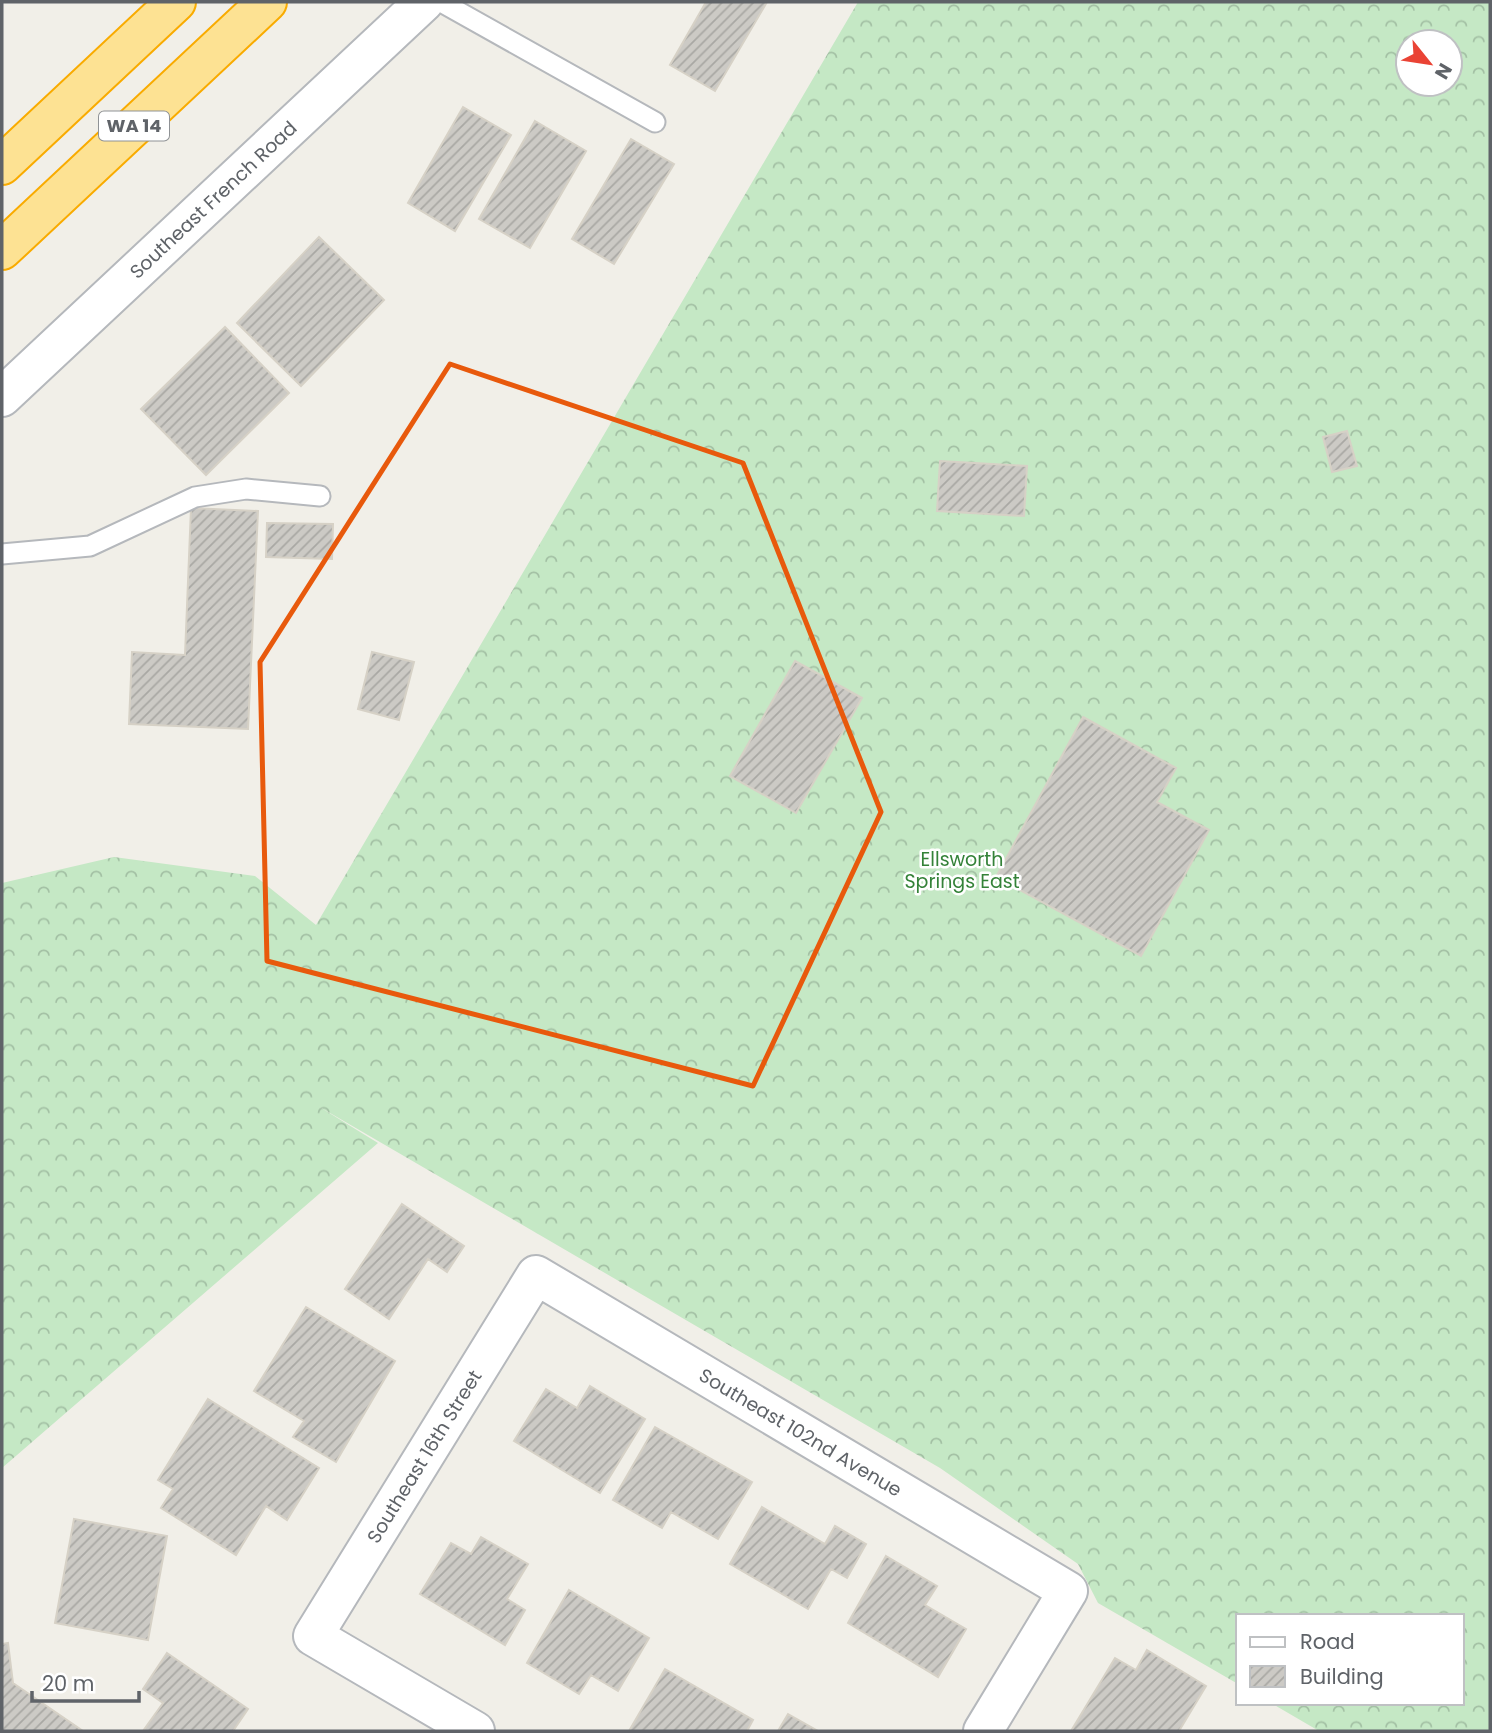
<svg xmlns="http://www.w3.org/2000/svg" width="1492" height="1733" font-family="Poppins,sans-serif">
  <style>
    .forest { fill: url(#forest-crowns); fill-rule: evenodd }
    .building { fill: url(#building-hatch); stroke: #d6d1c6; stroke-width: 2 }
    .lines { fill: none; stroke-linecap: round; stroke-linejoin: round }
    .service-casing { stroke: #b5b8bc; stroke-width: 23 }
    .minor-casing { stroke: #b5b8bc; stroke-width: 42 }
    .tertiary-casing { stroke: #b5b8bc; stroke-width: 42 }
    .motorway-casing { stroke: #f9ab00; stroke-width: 42 }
    .service { stroke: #fff; stroke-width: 19 }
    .minor { stroke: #fff; stroke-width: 38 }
    .tertiary { stroke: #fff; stroke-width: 38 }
    .motorway { stroke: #fde293; stroke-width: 38 }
    .marked { fill: none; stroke: #e8590c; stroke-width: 5; stroke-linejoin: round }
    .labels { text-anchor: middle; stroke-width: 5; stroke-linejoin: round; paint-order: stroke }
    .shield { fill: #fff; stroke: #8f9295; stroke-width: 2 }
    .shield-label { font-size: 18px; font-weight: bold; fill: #5f6368 }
    .street-label { font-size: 19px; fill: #5f6368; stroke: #fff }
    .park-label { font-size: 19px; fill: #348238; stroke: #fff }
  </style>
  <defs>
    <pattern id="forest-crowns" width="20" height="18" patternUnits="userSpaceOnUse" patternTransform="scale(1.75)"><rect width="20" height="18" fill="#c5e8c5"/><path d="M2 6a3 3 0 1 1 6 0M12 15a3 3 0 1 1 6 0" fill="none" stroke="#a3c0a4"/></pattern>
    <pattern id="building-hatch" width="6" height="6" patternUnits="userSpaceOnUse" patternTransform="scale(1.75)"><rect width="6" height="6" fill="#cccac5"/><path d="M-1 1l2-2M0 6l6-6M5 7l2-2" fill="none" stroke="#a9a8a4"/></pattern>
  </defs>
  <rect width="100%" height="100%" fill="#f1efe8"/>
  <path class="forest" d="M 858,2 L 1490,2 L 1490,1731 L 1319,1731 L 1271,1703 L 1462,1703 L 1462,1616 L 1238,1616 L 1238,1684 L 1098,1603 L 1078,1564 L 940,1468 L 318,1106 L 378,1143 L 2,1468 L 2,883 L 114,857 L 255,876 L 316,925 ZM 1408,42 L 1450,42 L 1450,84 L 1408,84 Z"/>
  <path class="building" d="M 706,2 L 767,2 L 715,91 L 670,65 Z
    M 463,107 L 511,135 L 455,231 L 408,203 Z
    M 535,121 L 586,151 L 530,248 L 479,219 Z
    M 631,139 L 674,164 L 614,264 L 572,239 Z
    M 319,237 L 384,300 L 301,386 L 237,323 Z
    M 225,327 L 289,393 L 206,475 L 141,409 Z
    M 1347,431 L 1357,466 L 1332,472 L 1323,437 Z
    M 940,461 L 1027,466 L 1024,516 L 937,511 Z
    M 191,508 L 258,511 L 248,729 L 129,724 L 132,652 L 185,655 Z
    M 267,523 L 333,524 L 332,559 L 266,557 Z
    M 372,652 L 414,662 L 399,720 L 358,709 Z
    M 795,661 L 862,698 L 796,813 L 730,776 Z
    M 1083,717 L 1176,768 L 1157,802 L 1209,830 L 1141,956 L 996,877 Z
    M 402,1204 L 464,1246 L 447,1272 L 428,1259 L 389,1319 L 345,1289 Z
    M 306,1307 L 395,1361 L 336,1462 L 293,1437 L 304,1421 L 254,1391 Z
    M 590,1386 L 645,1419 L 600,1493 L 514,1441 L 546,1389 L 577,1408 Z
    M 208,1399 L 319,1468 L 287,1520 L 266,1506 L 236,1555 L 161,1508 L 173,1489 L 158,1480 Z
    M 655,1427 L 752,1482 L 718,1539 L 671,1512 L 662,1528 L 613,1500 Z
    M 762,1507 L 825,1544 L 835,1526 L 866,1544 L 847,1578 L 831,1569 L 808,1609 L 730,1564 Z
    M 74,1519 L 167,1536 L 148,1640 L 55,1623 Z
    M 481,1537 L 528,1564 L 507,1599 L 525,1610 L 505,1645 L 420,1594 L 451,1543 L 471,1554 Z
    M 886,1556 L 937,1586 L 925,1605 L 966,1629 L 938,1677 L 848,1623 Z
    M 569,1590 L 649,1638 L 618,1691 L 591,1675 L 579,1694 L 527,1663 Z
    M 8,1643 L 13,1683 L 83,1731 L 2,1731 L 2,1644 Z
    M 1147,1650 L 1206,1686 L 1179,1731 L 1071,1731 L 1115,1658 L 1136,1670 Z
    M 167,1653 L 248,1709 L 233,1731 L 143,1731 L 163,1703 L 143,1689 Z
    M 665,1669 L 753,1720 L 747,1731 L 629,1731 Z
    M 788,1714 L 818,1731 L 778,1731 Z"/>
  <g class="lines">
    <defs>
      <path id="service" d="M 441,2 L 655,122
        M 2,554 L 90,546 L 195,497 L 246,489 L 320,496"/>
      <g id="minor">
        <path id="s1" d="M 475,1731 L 313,1636 L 536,1275 L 1068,1591 L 983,1731"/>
      </g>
      <g id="tertiary">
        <path id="s2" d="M 2,397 L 424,2"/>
      </g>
      <path id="motorway" d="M 2,165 L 176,2
        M 2,250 L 267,2"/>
    </defs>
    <use href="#service" class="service-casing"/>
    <use href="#minor" class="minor-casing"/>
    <use href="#tertiary" class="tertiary-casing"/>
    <use href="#motorway" class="motorway-casing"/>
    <use href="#service" class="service"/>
    <use href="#minor" class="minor"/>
    <use href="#tertiary" class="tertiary"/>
    <use href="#motorway" class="motorway"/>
  </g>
  <path class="marked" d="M 450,364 L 743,463 L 881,812 L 753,1086 L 267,961 L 260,662 Z"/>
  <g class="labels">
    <rect class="shield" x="99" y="111.5" width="70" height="29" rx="5"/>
    <g class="shield-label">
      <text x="134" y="132">WA 14</text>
    </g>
    <g class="street-label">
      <text dy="7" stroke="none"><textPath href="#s2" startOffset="289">Southeast French Road</textPath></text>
      <text dy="7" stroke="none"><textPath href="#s1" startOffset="920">Southeast 102nd Avenue</textPath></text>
      <text dy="7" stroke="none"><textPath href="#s1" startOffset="399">Southeast 16th Street</textPath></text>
    </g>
    <g class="park-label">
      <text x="962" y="866">Ellsworth<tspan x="962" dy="22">Springs East</tspan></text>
    </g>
  </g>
  <rect width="1492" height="1733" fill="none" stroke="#5f6368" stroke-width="7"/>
  <rect x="1236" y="1614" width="228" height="91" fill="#ffffff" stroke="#bfc1c3" stroke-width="2"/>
  <rect x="1250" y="1637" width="35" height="10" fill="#ffffff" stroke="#bfc1c3" stroke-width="2"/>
  <text x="1300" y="1649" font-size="21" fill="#5f6368">Road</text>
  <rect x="1250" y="1666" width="35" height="21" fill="url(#building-hatch)" stroke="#bfc1c3" stroke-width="2"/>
  <text x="1300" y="1684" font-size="21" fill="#5f6368">Building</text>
  <g transform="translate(1429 63) rotate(120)"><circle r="33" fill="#ffffff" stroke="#bfc1c3" stroke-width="2"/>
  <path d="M0-5L12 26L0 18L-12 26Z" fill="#ea4335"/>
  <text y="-10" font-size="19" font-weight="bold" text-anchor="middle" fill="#5f6368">N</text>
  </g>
  <path d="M32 1691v10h107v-10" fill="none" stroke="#5f6368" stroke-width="3.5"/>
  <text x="42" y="1691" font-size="21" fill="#5f6368" stroke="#ffffff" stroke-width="5" paint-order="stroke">20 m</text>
</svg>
